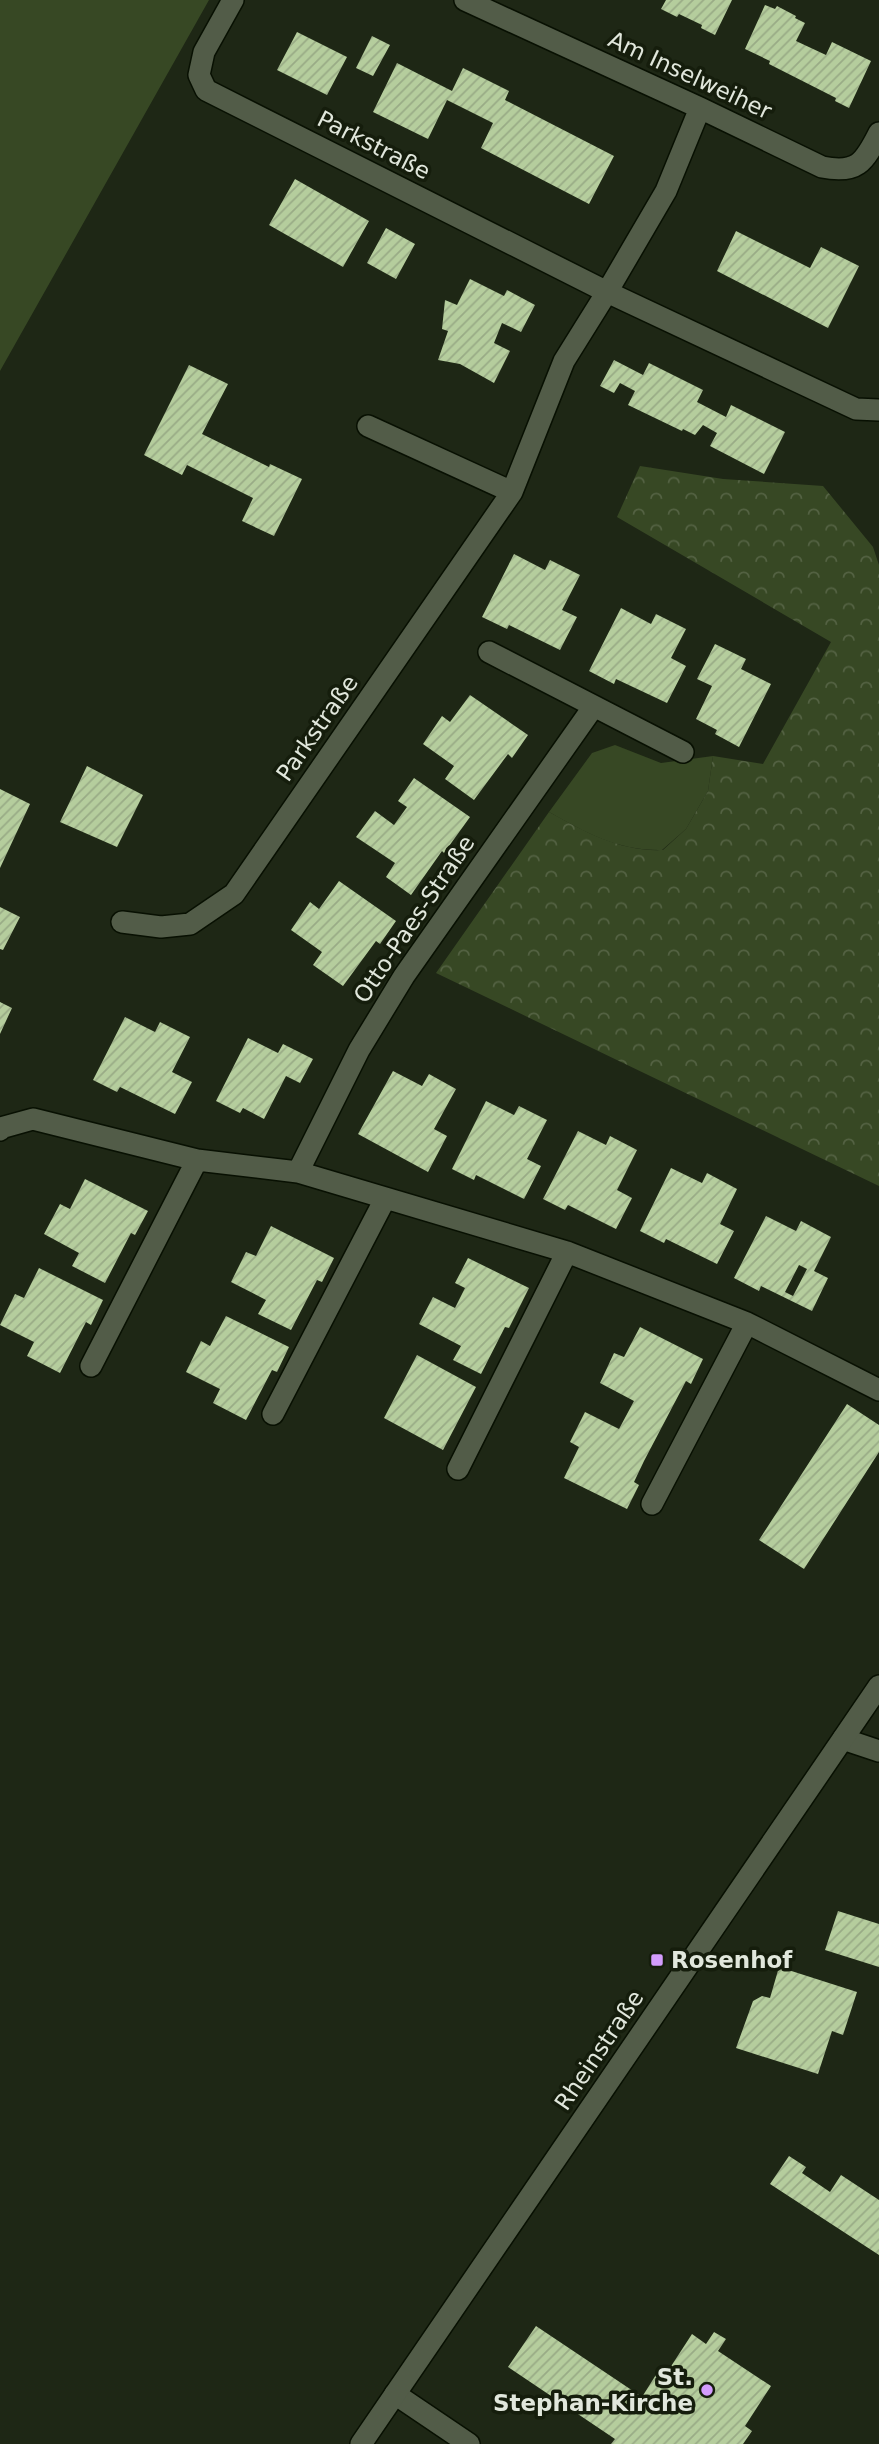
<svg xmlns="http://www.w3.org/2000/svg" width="879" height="2444" font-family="'DejaVu Sans',sans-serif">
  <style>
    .green { fill: #374824 }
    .forest { fill: url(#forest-crowns) }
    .building { fill: url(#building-hatch); fill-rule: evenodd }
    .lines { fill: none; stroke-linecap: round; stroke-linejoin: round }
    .street-casing { stroke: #081002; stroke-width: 24 }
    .secondary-casing { stroke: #081002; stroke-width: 24 }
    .street { stroke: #525c48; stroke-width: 21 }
    .secondary { stroke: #525c48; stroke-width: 21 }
    .poi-dot { fill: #d39cfc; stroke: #151d0c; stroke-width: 2.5 }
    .labels { text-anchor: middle; stroke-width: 7; stroke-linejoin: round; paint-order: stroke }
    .street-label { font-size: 23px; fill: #e1e7dc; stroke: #151d0c }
    .poi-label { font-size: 23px; font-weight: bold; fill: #e1e7dc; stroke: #151d0c; text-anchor: start }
  </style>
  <defs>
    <pattern id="forest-crowns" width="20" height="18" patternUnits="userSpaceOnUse" patternTransform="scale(1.75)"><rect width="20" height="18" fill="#374824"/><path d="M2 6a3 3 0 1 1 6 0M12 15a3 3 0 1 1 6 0" fill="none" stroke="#546243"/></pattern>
    <pattern id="building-hatch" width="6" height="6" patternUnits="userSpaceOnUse" patternTransform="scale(1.75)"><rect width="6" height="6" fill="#b5cd9d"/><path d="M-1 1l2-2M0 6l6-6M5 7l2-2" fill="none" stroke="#99ab86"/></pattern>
  </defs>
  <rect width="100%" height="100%" fill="#1e2715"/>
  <path class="green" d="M 0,0 L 209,0 L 0,371 Z
    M 615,745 L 661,763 L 713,756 L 708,791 L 686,829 L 662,850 C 619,851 586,833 549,812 L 592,753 Z"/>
  <path class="forest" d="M 640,466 L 723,479 L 823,486 L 873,547 L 879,565 L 879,1186 L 436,973 L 549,812 C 585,832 621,852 663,850 L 686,829 L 708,791 L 713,756 L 763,764 L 831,642 L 617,517 Z"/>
  <path class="building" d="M 666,0 L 732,0 L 715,35 L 701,28 L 702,25 L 679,14 L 677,17 L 661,9 Z
    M 765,5 L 775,9 L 777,6 L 796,16 L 795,18 L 805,23 L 796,41 L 826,55 L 832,42 L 871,61 L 849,108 L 835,101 L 836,98 L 769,64 L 770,61 L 745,49 Z
    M 297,32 L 347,57 L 327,95 L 277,70 Z
    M 372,36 L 390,45 L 373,76 L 356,68 Z
    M 397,63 L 452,91 L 463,68 L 509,91 L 505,100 L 614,156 L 589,204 L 481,148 L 493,123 L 447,100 L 428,139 L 373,112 Z
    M 295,179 L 369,221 L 343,267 L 269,225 Z
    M 386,228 L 415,244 L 396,279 L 367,263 Z
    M 736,231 L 810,268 L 821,247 L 859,266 L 828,328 L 717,271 Z
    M 470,279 L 504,296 L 507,290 L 535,305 L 521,332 L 502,323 L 494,343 L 510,351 L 494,383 L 460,364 L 438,360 L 448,331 L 442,329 L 445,300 L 457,305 Z
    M 614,360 L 643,375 L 649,363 L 703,390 L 697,402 L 726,417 L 731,405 L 785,432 L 764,474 L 710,446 L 717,433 L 703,425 L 695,435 L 683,429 L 682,431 L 628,405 L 635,391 L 620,383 L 614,393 L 600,386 Z
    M 189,365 L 228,384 L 202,434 L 269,467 L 270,464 L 302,479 L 274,536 L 242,521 L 253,498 L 187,465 L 182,475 L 144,455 Z
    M 514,554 L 545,570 L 550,560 L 580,575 L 562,610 L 577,617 L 560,650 L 509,625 L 507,629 L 482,617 Z
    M 621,608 L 651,624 L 656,614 L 686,629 L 671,658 L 686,666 L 667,703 L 616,679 L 614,684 L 589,671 Z
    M 715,644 L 746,659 L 741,669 L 771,684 L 739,747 L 715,734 L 717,730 L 696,719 L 712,686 L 697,679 Z
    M 470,695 L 528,735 L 512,758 L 508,754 L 474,800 L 445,779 L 454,766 L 423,744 L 442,716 L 450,722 Z
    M 87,766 L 143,795 L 117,847 L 60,822 Z
    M 414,778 L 470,817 L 444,853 L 442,851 L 411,895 L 386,877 L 395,863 L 356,837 L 375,811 L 394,825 L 407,807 L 398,801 Z
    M 0,789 L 30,804 L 0,868 Z
    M 339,881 L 396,921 L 380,944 L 376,941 L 343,986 L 313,965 L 322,952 L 291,930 L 310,902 L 319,909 Z
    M 0,907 L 20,917 L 3,950 L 0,949 Z
    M 0,1002 L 12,1008 L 0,1034 Z
    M 125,1017 L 155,1032 L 160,1022 L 190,1037 L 172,1072 L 192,1082 L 175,1114 L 120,1087 L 117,1092 L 93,1080 Z
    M 248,1038 L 278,1053 L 283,1044 L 313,1059 L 300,1083 L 286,1076 L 264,1119 L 243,1108 L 240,1113 L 216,1101 Z
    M 393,1071 L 422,1086 L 429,1074 L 456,1089 L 434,1129 L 447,1136 L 428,1172 L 358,1134 Z
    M 486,1101 L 514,1115 L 519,1106 L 547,1120 L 527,1159 L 541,1166 L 524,1199 L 476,1175 L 474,1180 L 452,1169 Z
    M 578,1131 L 606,1145 L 610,1136 L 637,1150 L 617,1190 L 632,1198 L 616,1229 L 568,1205 L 565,1210 L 543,1199 Z
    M 671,1168 L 702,1183 L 707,1173 L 737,1189 L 720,1224 L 734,1231 L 717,1264 L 666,1239 L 664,1243 L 640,1231 Z
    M 85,1179 L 148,1211 L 135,1235 L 131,1233 L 105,1283 L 72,1266 L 79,1253 L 44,1234 L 60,1204 L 70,1209 Z
    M 766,1216 L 796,1231 L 801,1221 L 831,1237 L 814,1271 L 828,1278 L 812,1311 L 761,1286 L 759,1291 L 734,1278 ZM 799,1265 L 807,1269 L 793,1296 L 785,1292 Z
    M 271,1226 L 334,1258 L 322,1282 L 317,1280 L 291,1330 L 258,1314 L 266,1300 L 231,1282 L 246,1252 L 256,1256 Z
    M 468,1258 L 529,1288 L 509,1328 L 505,1327 L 481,1374 L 453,1360 L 461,1346 L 419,1324 L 433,1297 L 455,1308 L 465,1288 L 455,1283 Z
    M 39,1268 L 103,1300 L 91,1325 L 86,1322 L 60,1373 L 27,1356 L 34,1342 L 0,1325 L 15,1294 L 24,1298 Z
    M 226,1316 L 289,1347 L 277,1372 L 272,1370 L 246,1420 L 213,1403 L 220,1389 L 186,1372 L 201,1341 L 210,1346 Z
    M 640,1327 L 703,1359 L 691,1384 L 686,1381 L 644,1461 L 634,1482 L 639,1485 L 627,1509 L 564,1478 L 579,1447 L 570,1442 L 585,1412 L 619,1429 L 634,1401 L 600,1383 L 614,1353 L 624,1357 Z
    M 417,1355 L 476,1387 L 443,1450 L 384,1418 Z
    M 847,1404 L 879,1425 L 879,1452 L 804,1569 L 759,1540 Z
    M 838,1911 L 879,1924 L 879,1967 L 825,1950 Z
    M 779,1967 L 857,1992 L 843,2035 L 832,2031 L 818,2074 L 736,2048 L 753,2001 L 762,1996 L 770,1998 Z
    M 789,2156 L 806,2167 L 802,2173 L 830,2192 L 841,2175 L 879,2200 L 879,2255 L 770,2184 Z
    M 536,2326 L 642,2397 L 659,2370 L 666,2374 L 692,2334 L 706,2344 L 714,2332 L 726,2339 L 718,2351 L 771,2386 L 745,2426 L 752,2431 L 743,2444 L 611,2444 L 615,2439 L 508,2367 Z"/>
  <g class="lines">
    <defs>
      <path id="street" d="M 233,0 L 204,52 L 199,75 L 206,90 L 607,292 L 856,409 L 879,410
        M 465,0 L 700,108 L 822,167 C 857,174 864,163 879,133
        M 368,426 L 512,492
        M 489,652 L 683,752
        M 122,922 L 161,927 L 190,924 L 234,894 L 512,492 L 564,361 L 607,292 L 666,191 L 700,108
        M 0,1130 L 1,1128 L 33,1119 L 197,1160 L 298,1172 L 567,1252 L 747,1323 L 879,1390
        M 298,1172 L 359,1050 L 404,976 L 594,706
        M 91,1366 L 197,1160
        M 273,1414 L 385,1199
        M 458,1469 L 567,1252
        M 652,1504 L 747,1323
        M 843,1739 L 879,1751
        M 395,2394 L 469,2444"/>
      <path id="secondary" d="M 361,2444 L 879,1686"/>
    </defs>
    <use href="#street" class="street-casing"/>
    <use href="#secondary" class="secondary-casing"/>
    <use href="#street" class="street"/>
    <use href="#secondary" class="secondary"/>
  </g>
  <g class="poi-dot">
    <rect x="650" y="1953" width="14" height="14" rx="3.5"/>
    <circle cx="707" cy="2390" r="7"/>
  </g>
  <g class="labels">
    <g class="street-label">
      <text transform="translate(690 75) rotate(25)" y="8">Am Inselweiher</text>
      <text transform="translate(374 145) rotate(27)" y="8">Parkstraße</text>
      <text transform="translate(317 728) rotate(-55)" y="8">Parkstraße</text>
      <text transform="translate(414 919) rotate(-56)" y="8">Otto-Paes-Straße</text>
      <text transform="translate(599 2050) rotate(-56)" y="8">Rheinstraße</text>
    </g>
    <g class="poi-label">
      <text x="671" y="1968">Rosenhof</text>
      <text x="693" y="2385" text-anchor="end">St.<tspan x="693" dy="26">Stephan-Kirche</tspan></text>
    </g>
  </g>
</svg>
